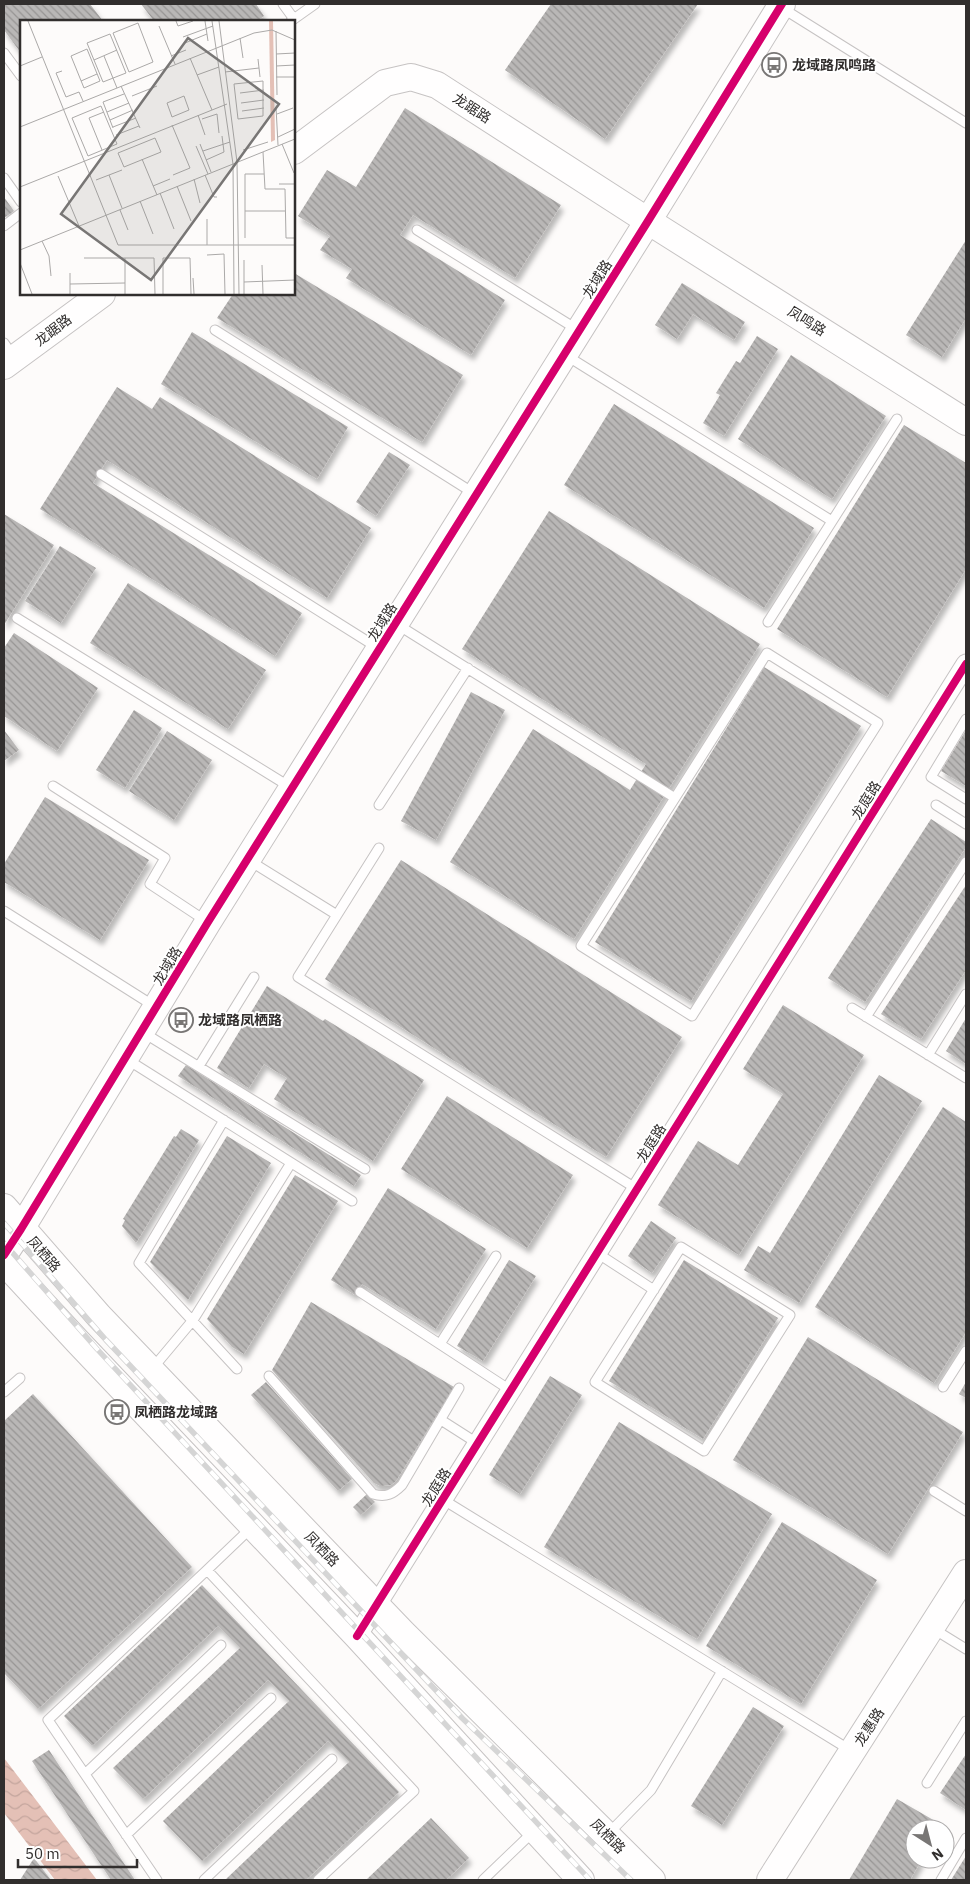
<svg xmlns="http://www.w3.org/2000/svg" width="970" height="1884" font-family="'IBM Plex Sans','Noto Sans SC',sans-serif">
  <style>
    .water { fill: url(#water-waves) }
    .building { fill: url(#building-back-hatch); filter: url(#shadow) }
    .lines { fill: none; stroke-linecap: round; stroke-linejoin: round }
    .lane-casing { stroke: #c6c3c3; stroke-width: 11 }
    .street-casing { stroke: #c6c3c3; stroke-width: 21 }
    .secondary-casing { stroke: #c6c3c3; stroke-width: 28 }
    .lane { stroke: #fffefe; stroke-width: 9 }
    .street { stroke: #fffefe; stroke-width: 19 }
    .secondary { stroke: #fffefe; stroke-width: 26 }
    .rail-casing { stroke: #d5d5d5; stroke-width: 5.5 }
    .rail { stroke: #fff; stroke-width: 4; stroke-dasharray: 11; stroke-linecap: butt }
    .cycleway-casing { stroke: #fff; stroke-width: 11 }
    .cycleway { stroke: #d6006c; stroke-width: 8 }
    .labels { text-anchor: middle; stroke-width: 4; stroke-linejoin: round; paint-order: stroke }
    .poi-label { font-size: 14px; font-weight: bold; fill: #312e2d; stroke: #fff; text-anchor: start }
    .street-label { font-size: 14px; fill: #312e2d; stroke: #fff }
    .inset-road { fill: none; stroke: #aba9a8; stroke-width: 1 }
    .view { fill: #787675; fill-opacity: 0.15; stroke: #787675; stroke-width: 2.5 }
    .inset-edge { fill: none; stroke: #312e2d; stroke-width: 2.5 }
  </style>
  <defs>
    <pattern id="water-waves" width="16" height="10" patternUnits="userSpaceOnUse" patternTransform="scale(1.25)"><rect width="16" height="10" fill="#e4c0b6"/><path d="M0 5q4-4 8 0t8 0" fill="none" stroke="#c4a59d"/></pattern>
    <pattern id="building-back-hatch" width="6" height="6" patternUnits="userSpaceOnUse" patternTransform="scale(1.25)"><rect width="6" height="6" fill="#b9b7b6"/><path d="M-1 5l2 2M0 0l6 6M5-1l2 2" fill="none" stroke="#979594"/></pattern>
    <filter id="shadow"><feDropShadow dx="3" dy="5.5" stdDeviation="2.5" flood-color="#0004"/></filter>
  </defs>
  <rect width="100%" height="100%" fill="#fdfbfa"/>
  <path class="water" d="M 4,1758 L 97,1880 L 55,1880 L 4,1813 Z"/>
  <path class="building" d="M 4,4 L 90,4 L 103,21 L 21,21 L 21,53 L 4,30 Z
    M 141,4 L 256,4 L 264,16 L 257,21 L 154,21 Z
    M 551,4 L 698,4 L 605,139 L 505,70 Z
    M 405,108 L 561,205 L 515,278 L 413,215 L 400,235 L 505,300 L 471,355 L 346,278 L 352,269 L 320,250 L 330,236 L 298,216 L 327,170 L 356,187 Z
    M 4,197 L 14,211 L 4,218 Z
    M 966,240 L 966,318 L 942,357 L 906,335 Z
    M 294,273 L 463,375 L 422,442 L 217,318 L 233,294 L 294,294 Z
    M 682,283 L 745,322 L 734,340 L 693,314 L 677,339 L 655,325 Z
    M 192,332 L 348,427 L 317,479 L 161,384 Z
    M 757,336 L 778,349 L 724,436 L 703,423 L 720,395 L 716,393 L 736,361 L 740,363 Z
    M 791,355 L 886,416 L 832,499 L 738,439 Z
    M 117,387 L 152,409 L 160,397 L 371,528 L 327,598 L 107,460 L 93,483 L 302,613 L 275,656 L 40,509 Z
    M 614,404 L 814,528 L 764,608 L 564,485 Z
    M 904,425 L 966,463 L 966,569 L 887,697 L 777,629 Z
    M 389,452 L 410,465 L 376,516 L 356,502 Z
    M 549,511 L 760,644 L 574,939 L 450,862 L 533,729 L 630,790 L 646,764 L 462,649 Z
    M 4,514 L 54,545 L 4,625 Z
    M 60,546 L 96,568 L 61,623 L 25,601 Z
    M 128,583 L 266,670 L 228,729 L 90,643 Z
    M 14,633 L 98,688 L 57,751 L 4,716 L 4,648 Z
    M 764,667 L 861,726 L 691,1001 L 595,942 Z
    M 471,692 L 505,710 L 436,840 L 401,821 Z
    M 134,710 L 162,728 L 125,788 L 96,770 Z
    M 4,730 L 19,750 L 4,761 Z
    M 966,730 L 966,786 L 941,771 Z
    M 167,731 L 212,760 L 174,820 L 129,791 Z
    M 45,797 L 149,860 L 100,940 L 4,882 L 4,864 Z
    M 931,819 L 966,842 L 966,847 L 865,1002 L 828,978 Z
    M 401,860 L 682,1037 L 606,1157 L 325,979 Z
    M 966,885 L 966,970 L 921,1039 L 881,1014 Z
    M 267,986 L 323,1021 L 325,1019 L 424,1080 L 373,1161 L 274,1099 L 287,1078 L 264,1064 L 249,1088 L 217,1068 Z
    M 783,1005 L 864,1055 L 739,1255 L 658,1205 L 698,1141 L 738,1165 L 783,1094 L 743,1069 Z
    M 966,1018 L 966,1064 L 946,1051 Z
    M 186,1065 L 361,1175 L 354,1186 L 178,1076 Z
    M 879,1075 L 922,1101 L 799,1303 L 744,1270 L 758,1246 L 770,1253 Z
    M 447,1096 L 573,1175 L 527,1248 L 401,1169 Z
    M 943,1107 L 966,1122 L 966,1332 L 934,1383 L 815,1307 Z
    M 181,1129 L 199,1140 L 136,1243 L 122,1226 L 125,1220 L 123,1219 L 174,1136 L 176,1137 Z
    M 227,1136 L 271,1163 L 188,1300 L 150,1262 Z
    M 295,1175 L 338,1201 L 244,1354 L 232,1347 L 207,1319 Z
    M 388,1188 L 486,1249 L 436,1329 L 362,1284 L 355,1295 L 331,1280 Z
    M 651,1221 L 676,1238 L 652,1273 L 628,1256 Z
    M 509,1260 L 536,1276 L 483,1361 L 457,1346 Z
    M 684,1260 L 778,1318 L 703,1439 L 609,1381 Z
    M 311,1302 L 454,1387 L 396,1481 L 391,1485 L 380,1486 L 374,1483 L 272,1370 Z
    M 808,1337 L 963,1432 L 888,1554 L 733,1460 Z
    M 550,1376 L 582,1395 L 520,1494 L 489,1475 Z
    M 266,1382 L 352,1479 L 338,1491 L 251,1395 Z
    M 966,1382 L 966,1398 L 959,1394 Z
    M 33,1394 L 192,1567 L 38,1709 L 4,1673 L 4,1421 Z
    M 619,1422 L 772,1514 L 697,1639 L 544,1547 Z
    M 367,1494 L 375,1502 L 361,1515 L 353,1507 Z
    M 782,1522 L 877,1580 L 801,1704 L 706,1646 Z
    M 202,1585 L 399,1792 L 306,1880 L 225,1880 L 349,1762 L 328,1741 L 202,1861 L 163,1821 L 289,1701 L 268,1680 L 143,1799 L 113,1768 L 240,1648 L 218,1626 L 92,1746 L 64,1716 Z
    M 753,1707 L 784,1726 L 722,1825 L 691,1806 Z
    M 49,1750 L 135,1880 L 111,1880 L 32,1761 Z
    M 966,1754 L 966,1810 L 940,1793 Z
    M 897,1799 L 942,1825 L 940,1829 L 915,1829 L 915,1859 L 922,1859 L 910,1880 L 849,1880 Z
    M 431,1818 L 469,1858 L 446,1880 L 366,1880 Z
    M 966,1856 L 966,1880 L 951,1880 Z
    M 34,1858 L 51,1880 L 20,1880 Z"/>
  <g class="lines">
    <defs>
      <path id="lane" d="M 283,4 L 294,19
        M 782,8 L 966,123
        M 291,21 L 315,4
        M 4,53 L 21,76
        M 4,178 L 21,202
        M 4,226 L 21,213
        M 417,230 L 578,330
        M 215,330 L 475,494
        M 4,343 L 14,357
        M 567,356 L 832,521
        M 101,474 L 378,648
        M 17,618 L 290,787
        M 768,622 L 897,419
        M 398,625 L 675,798
        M 767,653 L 878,723 L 692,1016 L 581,946 Z
        M 966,719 L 931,777 L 966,799
        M 53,786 L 165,858 L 150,884 L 206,921
        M 379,805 L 468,668
        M 936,805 L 966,824
        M 379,848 L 298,977 L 637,1189
        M 250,861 L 337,915
        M 4,911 L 154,1006
        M 852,1008 L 966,1078
        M 866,1017 L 966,862
        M 144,1033 L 365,1169
        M 928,1055 L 966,994
        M 128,1060 L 352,1201
        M 199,1066 L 254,977
        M 224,1120 L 139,1263 L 237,1369
        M 681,1247 L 790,1315 L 704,1451 L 595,1382 Z
        M 597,1253 L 654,1290
        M 360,1292 L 510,1390
        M 440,1344 L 496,1256
        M 152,1369 L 193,1320 L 291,1163
        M 269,1376 L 373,1494 C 386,1498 393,1494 402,1485 L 459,1388
        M 943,1387 L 966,1351
        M 4,1392 L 20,1378
        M 441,1420 L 477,1443
        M 934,1491 L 966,1511
        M 442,1499 L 850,1750
        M 207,1570 L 252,1527
        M 932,1628 L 966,1649
        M 85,1774 L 221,1645
        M 927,1783 L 966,1721
        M 608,1834 L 651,1790 L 722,1671
        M 126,1835 L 271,1698
        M 157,1880 L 48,1720 L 207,1570 L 414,1791 L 318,1880
        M 204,1880 L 332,1759
        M 483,1880 L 533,1832
        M 941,1880 L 966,1838"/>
      <path id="street" d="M 357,1636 L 966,664"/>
      <path id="secondary" d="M 294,151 L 385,83 L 411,77 L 437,85 L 648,221 L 966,422
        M 4,366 L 102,294
        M 4,1207 L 99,1316 L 403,1633 L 652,1880
        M 4,1255 L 21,1229 L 208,922 L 648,221 L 782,4
        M 4,1262 L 78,1342 L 357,1636 L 581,1880
        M 770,1880 L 966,1573"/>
    </defs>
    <use href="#lane" class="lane-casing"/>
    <use href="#street" class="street-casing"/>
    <use href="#secondary" class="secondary-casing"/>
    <use href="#lane" class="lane"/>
    <use href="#street" class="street"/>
    <use href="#secondary" class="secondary"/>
    <defs>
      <path id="rail" d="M 4,1223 L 106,1340 L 462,1718 L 631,1880
        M 4,1243 L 97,1349 L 590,1880"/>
    </defs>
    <use href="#rail" class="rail-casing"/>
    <use href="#rail" class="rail"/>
    <defs>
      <path id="cycleway" d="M 4,1255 L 21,1229 L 208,922 L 648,221 L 782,4
        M 357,1636 L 966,664"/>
    </defs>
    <use href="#cycleway" class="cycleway-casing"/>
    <use href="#cycleway" class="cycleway"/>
  </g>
  <defs>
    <symbol id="bus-ring" viewBox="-11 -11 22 22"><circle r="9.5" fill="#fff" stroke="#787675" stroke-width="1.5"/><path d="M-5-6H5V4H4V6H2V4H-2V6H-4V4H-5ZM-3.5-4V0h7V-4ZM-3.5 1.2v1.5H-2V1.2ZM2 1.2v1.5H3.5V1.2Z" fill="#787675"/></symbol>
  </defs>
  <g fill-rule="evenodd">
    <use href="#bus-ring" x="760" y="51" width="28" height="28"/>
    <use href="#bus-ring" x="167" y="1006" width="28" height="28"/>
    <use href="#bus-ring" x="103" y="1398" width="28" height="28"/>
  </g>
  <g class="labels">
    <g class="poi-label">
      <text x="792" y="70">龙域路凤鸣路</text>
      <text x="198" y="1025">龙域路凤栖路</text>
      <text x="134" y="1417">凤栖路龙域路</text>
    </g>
    <g class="street-label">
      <text transform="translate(472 108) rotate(33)" y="5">龙踞路</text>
      <text transform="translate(597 279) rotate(-58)" y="5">龙域路</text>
      <text transform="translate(807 321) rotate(32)" y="5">凤鸣路</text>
      <text transform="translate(53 330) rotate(-37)" y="5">龙踞路</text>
      <text transform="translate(382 622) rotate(-58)" y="5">龙域路</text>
      <text transform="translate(866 800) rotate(-58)" y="5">龙庭路</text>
      <text transform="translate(167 966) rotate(-59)" y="5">龙域路</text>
      <text transform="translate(651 1143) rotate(-58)" y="5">龙庭路</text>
      <text transform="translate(44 1254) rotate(49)" y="5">凤栖路</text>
      <text transform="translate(436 1487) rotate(-58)" y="5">龙庭路</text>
      <text transform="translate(322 1549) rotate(46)" y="5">凤栖路</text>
      <text transform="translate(869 1727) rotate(-57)" y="5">龙惠路</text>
      <text transform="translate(608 1836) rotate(45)" y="5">凤栖路</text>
    </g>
  </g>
  <g transform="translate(20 20)">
    <rect width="275" height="275" fill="#fdfbfa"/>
    <path d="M 249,1 L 253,1 L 255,120 L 251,122 Z" fill="#e4c0b6"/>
    <path class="inset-road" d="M 8,1 L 98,225 L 275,225M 156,1 L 158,6 L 173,1M 185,1 L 188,21M 192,1 L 213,144 L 214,274M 199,1 L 217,142 L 219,274M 118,3 L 133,42 L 109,52 L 93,13 ZM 139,6 L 155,44M 256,11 L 257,75M 90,14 L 106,53 L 83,62 L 67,23 ZM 163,17 L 193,6M 220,18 L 223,38M 165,23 L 187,14M 67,29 L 80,61 L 64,68 L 51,36 ZM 256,34 L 275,33M 84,36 L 97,68M 151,36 L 166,30M 170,38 L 192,90M 238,39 L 240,57M 74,40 L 97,30M 0,46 L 22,37M 256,46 L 275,45M 42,51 L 36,53 L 46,77 L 59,72 L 63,81M 205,52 L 239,48M 177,55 L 199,47M 256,57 L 275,57M 61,61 L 77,54M 243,61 L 243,96 L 218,99 L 214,64 ZM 101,66 L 120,108M 220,73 L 244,70M 112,76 L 137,66M 164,76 L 169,90 L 152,97 L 147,83 ZM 221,83 L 244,80M 81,86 L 97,124 L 68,136 L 52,98 ZM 256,87 L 258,125M 222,91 L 244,88M 87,92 L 109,83M 257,94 L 273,88M 178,95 L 185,115M 182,99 L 197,94 L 199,113M 90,100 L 113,90M 152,105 L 170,148 L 153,155M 0,107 L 234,13 L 252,10 L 275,20M 93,107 L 116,98M 93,108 L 83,82 L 104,74M 96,115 L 119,106M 258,117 L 275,109M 135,118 L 141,132 L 104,147 L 98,133 ZM 180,124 L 191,152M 262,124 L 274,153M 176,126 L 188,154M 82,130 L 69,98 L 84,92M 223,130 L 248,122M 183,131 L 210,122M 243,132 L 245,169 L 265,169 L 266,218 L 275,218M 122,139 L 137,175M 186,140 L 204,132 L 202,116M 89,155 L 102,188M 185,155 L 194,177 L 197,177M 38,156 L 59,206M 174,159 L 180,183M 76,160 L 102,150M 259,164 L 275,164M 133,166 L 150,159M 157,166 L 171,201M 0,167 L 207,84M 140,173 L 154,209M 120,181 L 133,214M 100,190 L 108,210M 225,191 L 265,191M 187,199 L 187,225M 225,218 L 225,154 L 244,154M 22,221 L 29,236 L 31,256M 0,230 L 275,119M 187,235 L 204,234 L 205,274M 64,238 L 134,238 L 135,274M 105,238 L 105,274M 224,240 L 224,274M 0,243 L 12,274M 242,245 L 243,274M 50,253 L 50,274M 173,258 L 174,274M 224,262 L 275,260M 50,264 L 105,263M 143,274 L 143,238 L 170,238 L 171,274"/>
    <path class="view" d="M 168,18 L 259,84 L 131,260 L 41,194 Z"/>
    <rect width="275" height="275" class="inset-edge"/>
  </g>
  <rect width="970" height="1884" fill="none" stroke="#312e2d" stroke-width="10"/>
  <g transform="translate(930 1844) rotate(144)"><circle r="24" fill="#ffffff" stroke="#adabab"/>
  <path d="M0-4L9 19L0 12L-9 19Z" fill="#787675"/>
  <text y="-8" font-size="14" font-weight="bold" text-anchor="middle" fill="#312e2d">N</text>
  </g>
  <path d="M18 1859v8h119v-8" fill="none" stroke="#312e2d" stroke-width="2.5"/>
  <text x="25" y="1859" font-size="15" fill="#312e2d" stroke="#ffffff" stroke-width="4" paint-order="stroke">50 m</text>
</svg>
